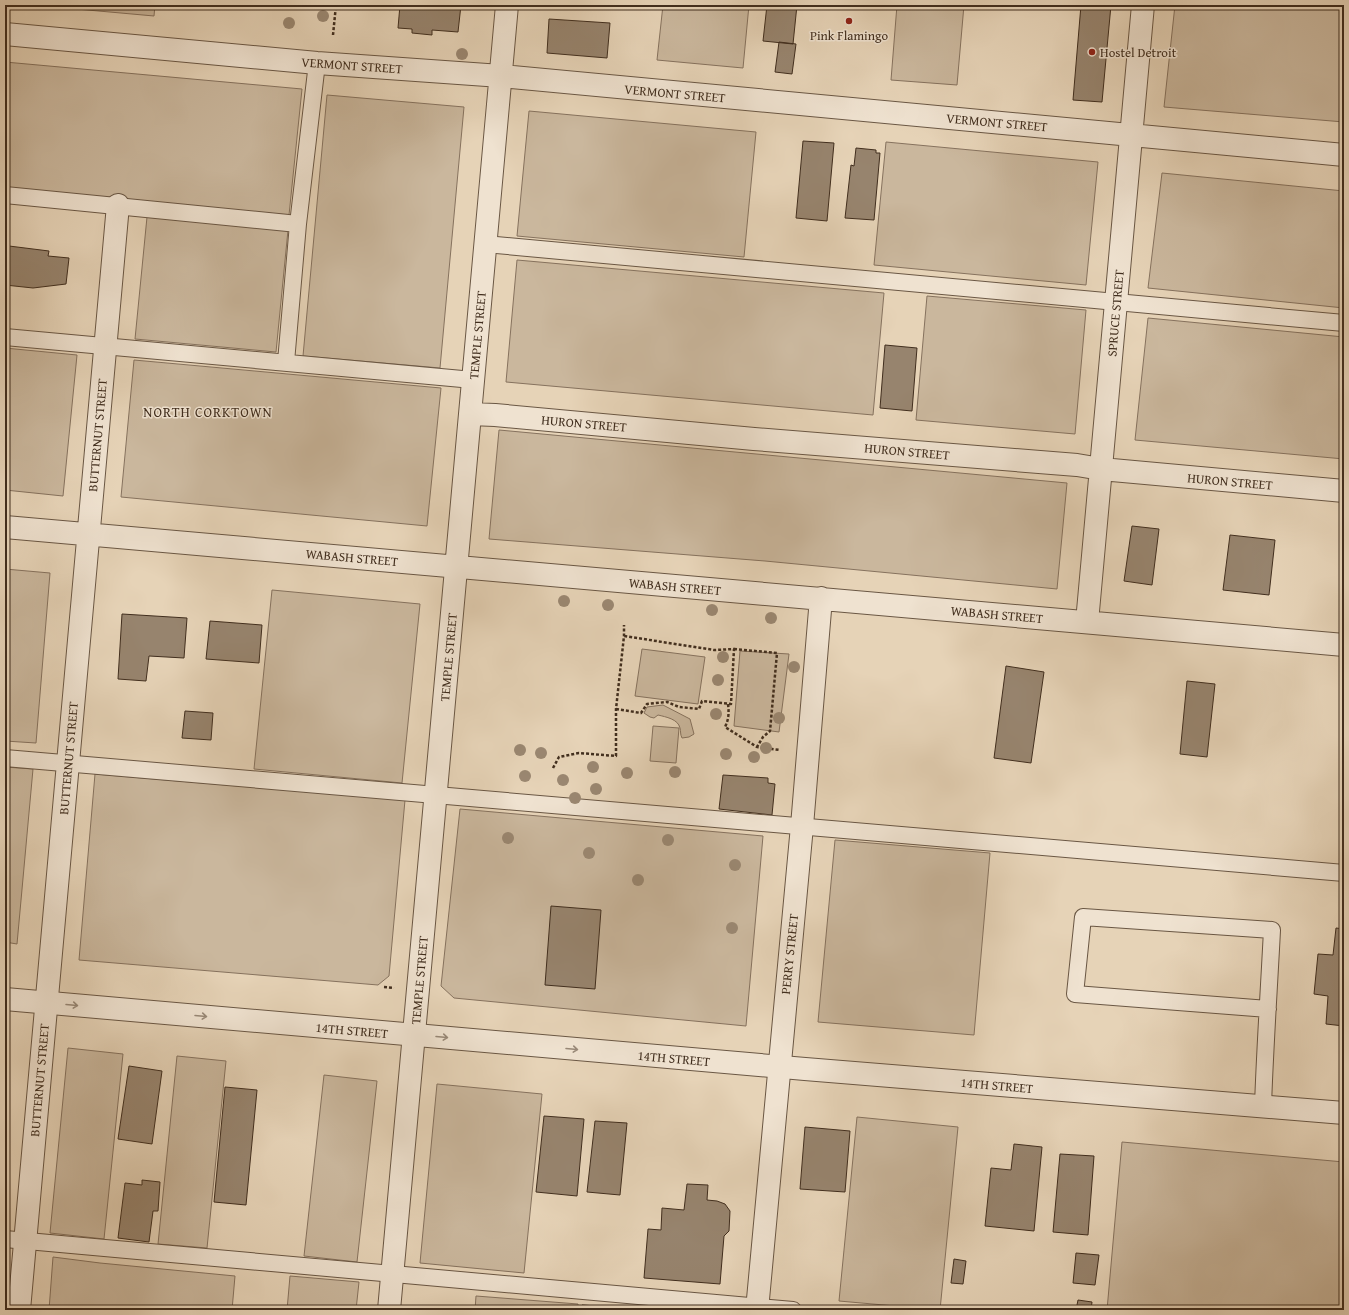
<svg xmlns="http://www.w3.org/2000/svg" width="1349" height="1315" font-family="'Gentium Book Plus',serif">
  <style>
    .green { fill: #cab79d; stroke: #86725e }
    .building { fill: #97846e; stroke: #412e1e }
    .lines { fill: none; stroke-linecap: round; stroke-linejoin: round }
    .service-casing { stroke: #6a5744; stroke-width: 18 }
    .minor-casing { stroke: #6a5744; stroke-width: 24 }
    .tertiary-casing { stroke: #6a5744; stroke-width: 24 }
    .path { stroke: #412e1e; stroke-width: 2.5; stroke-dasharray: 3 2; stroke-linecap: butt }
    .service { stroke: #efe2d0; stroke-width: 16 }
    .minor { stroke: #efe2d0; stroke-width: 22 }
    .tertiary { stroke: #efe2d0; stroke-width: 22 }
    .tree { fill: #9a8771 }
    .oneway { stroke: #988877 }
    .poi-dot { fill: #8f2418; stroke: #efe2d0; stroke-width: 1.5 }
    .labels { text-anchor: middle; stroke-width: 3; stroke-linejoin: round; paint-order: stroke }
    .poi-label { font-size: 13px; fill: #412e1e; stroke: #efe2d0 }
    .street-label { font-size: 13px; fill: #412e1e; stroke: #efe2d0 }
    .neighbourhood-label { font-size: 14px; letter-spacing: 1px; fill: #412e1e; stroke: #efe2d0 }
  </style>
  <rect width="100%" height="100%" fill="#e6d3b7"/>
  <filter id="stains"><feTurbulence type="fractalNoise" baseFrequency=".005" numOctaves="4"/><feColorMatrix values="0 0 0 0 .2 0 0 0 0 .09 0 0 0 0 .02 0 0 0 .5 -.17"/></filter>
  <radialGradient id="worn" r=".72"><stop offset=".6" stop-color="#630" stop-opacity="0"/><stop offset="1" stop-color="#630" stop-opacity=".3"/></radialGradient>
  <path class="green" d="M 32,5 L 155,5 L 154,16 Z
    M 663,5 L 749,5 L 743,68 L 657,60 Z
    M 897,5 L 964,5 L 957,85 L 891,80 Z
    M 1175,5 L 1344,5 L 1344,122 L 1164,107 Z
    M 5,62 L 302,89 L 289,215 L 5,189 Z
    M 327,95 L 464,107 L 440,368 L 303,356 Z
    M 529,111 L 756,132 L 744,257 L 517,236 Z
    M 886,142 L 1098,162 L 1086,285 L 874,265 Z
    M 1162,173 L 1344,191 L 1344,308 L 1148,288 Z
    M 147,217 L 288,230 L 276,352 L 135,339 Z
    M 517,260 L 884,293 L 873,415 L 506,382 Z
    M 927,296 L 1086,310 L 1075,434 L 916,420 Z
    M 1148,318 L 1344,337 L 1344,459 L 1135,440 Z
    M 5,348 L 77,355 L 63,496 L 5,490 Z
    M 134,360 L 441,388 L 427,526 L 121,497 Z
    M 499,430 L 1067,483 L 1057,589 L 765,561 L 489,539 Z
    M 5,569 L 50,573 L 36,743 L 5,741 Z
    M 272,590 L 420,604 L 402,783 L 254,769 Z
    M 642,649 L 705,657 L 698,704 L 635,696 Z
    M 740,651 L 789,654 L 779,732 L 734,726 Z
    M 663,705 L 690,719 L 694,734 L 689,737 L 682,738 C 680,734 681,732 680,728 C 678,719 666,717 658,715 L 654,718 L 650,717 L 644,713 L 647,707 Z
    M 653,726 L 679,728 L 676,763 L 650,761 Z
    M 5,767 L 33,769 L 17,944 L 5,942 Z
    M 95,774 L 405,800 L 389,976 L 378,985 L 79,960 Z
    M 460,809 L 763,836 L 746,1026 L 454,998 L 441,986 Z
    M 835,840 L 990,853 L 974,1035 L 818,1022 Z
    M 68,1048 L 123,1054 L 104,1239 L 50,1233 Z
    M 177,1056 L 226,1061 L 207,1248 L 158,1244 Z
    M 324,1075 L 377,1081 L 357,1262 L 304,1256 Z
    M 437,1084 L 542,1094 L 524,1273 L 420,1263 Z
    M 857,1117 L 958,1127 L 940,1310 L 839,1301 Z
    M 1122,1142 L 1344,1162 L 1344,1310 L 1107,1310 Z
    M 53,1257 L 100,1263 L 235,1276 L 232,1310 L 49,1310 Z
    M 290,1276 L 359,1282 L 356,1310 L 287,1310 Z
    M 476,1296 L 578,1304 L 578,1310 L 475,1310 Z"/>
  <path class="building" d="M 400,5 L 461,5 L 458,32 L 432,30 L 432,35 L 412,33 L 412,29 L 398,28 Z
    M 767,5 L 797,5 L 793,44 L 763,41 Z
    M 1081,5 L 1111,5 L 1102,102 L 1073,100 Z
    M 549,19 L 610,23 L 607,58 L 547,53 Z
    M 779,42 L 796,44 L 792,74 L 775,72 Z
    M 803,141 L 834,143 L 827,221 L 796,218 Z
    M 856,148 L 876,150 L 876,153 L 880,153 L 874,220 L 845,218 L 851,165 L 854,166 Z
    M 9,246 L 49,251 L 48,256 L 69,258 L 66,284 L 33,288 L 5,285 L 6,272 L 5,271 L 5,249 L 9,249 Z
    M 885,345 L 917,348 L 912,411 L 880,408 Z
    M 1132,526 L 1159,529 L 1152,585 L 1124,581 Z
    M 1230,535 L 1275,540 L 1269,595 L 1223,590 Z
    M 122,614 L 187,618 L 184,658 L 149,656 L 146,681 L 118,679 Z
    M 210,621 L 262,625 L 259,663 L 206,659 Z
    M 1006,666 L 1044,672 L 1031,763 L 994,758 Z
    M 1187,681 L 1215,684 L 1207,757 L 1180,754 Z
    M 185,711 L 213,713 L 211,740 L 182,738 Z
    M 723,775 L 768,778 L 768,783 L 775,784 L 772,815 L 719,809 Z
    M 551,906 L 601,910 L 595,989 L 545,985 Z
    M 1336,928 L 1344,929 L 1344,1026 L 1326,1024 L 1328,996 L 1314,994 L 1318,954 L 1333,955 Z
    M 129,1066 L 162,1071 L 152,1144 L 118,1139 Z
    M 225,1087 L 257,1090 L 246,1205 L 214,1202 Z
    M 544,1116 L 584,1119 L 577,1196 L 536,1192 Z
    M 595,1121 L 627,1123 L 620,1195 L 587,1192 Z
    M 805,1127 L 850,1131 L 845,1192 L 800,1189 Z
    M 1014,1144 L 1042,1147 L 1034,1231 L 985,1226 L 991,1168 L 1011,1170 Z
    M 1060,1154 L 1094,1156 L 1088,1235 L 1053,1232 Z
    M 142,1180 L 160,1182 L 158,1211 L 153,1211 L 149,1242 L 118,1238 L 125,1183 L 142,1185 Z
    M 687,1184 L 708,1185 L 707,1200 L 717,1201 L 725,1204 L 730,1211 L 729,1231 L 724,1236 L 720,1284 L 644,1278 L 648,1229 L 661,1230 L 662,1208 L 684,1210 Z
    M 1076,1253 L 1099,1255 L 1095,1285 L 1073,1283 Z
    M 954,1259 L 966,1261 L 963,1284 L 951,1283 Z
    M 1078,1300 L 1092,1302 L 1091,1310 L 1076,1310 Z
    M 582,1305 L 612,1307 L 611,1310 L 581,1310 Z"/>
  <g class="lines">
    <defs>
      <path id="service" d="M 5,195 L 298,224
        M 485,244 L 1344,323
        M 5,337 L 473,380
        M 286,362 L 298,224 L 317,63
        M 5,758 L 1344,873
        M 1263,1106 C 1265,1047 1269,989 1272,930 L 1083,917 L 1075,994 L 1268,1009
        M 5,1239 L 793,1310"/>
      <path id="minor" d="M 5,34 L 317,63 L 501,76 L 1344,155
        M 470,414 L 495,415 L 754,439 L 1077,465 L 1101,469 L 1344,491
        M 5,527 L 1344,645
        M 1087,622 L 1143,5
        M 19,1310 L 118,205
        M 389,1310 L 507,5
        M 757,1310 L 802,826 L 821,598"/>
      <path id="tertiary" d="M 5,999 L 805,1069 L 1344,1113"/>
    </defs>
    <use href="#service" class="service-casing"/>
    <use href="#minor" class="minor-casing"/>
    <use href="#tertiary" class="tertiary-casing"/>
    <path class="path" d="M 333,35 L 336,5
      M 734,649 L 777,653 L 770,731 L 763,737 L 757,747
      M 728,704 C 729,712 729,719 725,727 L 757,747 L 780,750
      M 616,709 L 641,713 L 647,704 L 667,702 L 679,707 L 699,709 L 702,701 L 731,704 L 734,649 L 714,650 L 624,636
      M 553,768 L 559,757 L 579,753 L 616,756 L 616,709 L 624,636 L 624,625
      M 384,987 L 394,988"/>
    <use href="#service" class="service"/>
    <use href="#minor" class="minor"/>
    <use href="#tertiary" class="tertiary"/>
  </g>
  <g class="tree">
    <circle cx="323" cy="16" r="6"/>
    <circle cx="289" cy="23" r="6"/>
    <circle cx="462" cy="54" r="6"/>
    <circle cx="564" cy="601" r="6"/>
    <circle cx="608" cy="605" r="6"/>
    <circle cx="712" cy="610" r="6"/>
    <circle cx="771" cy="618" r="6"/>
    <circle cx="723" cy="657" r="6"/>
    <circle cx="794" cy="667" r="6"/>
    <circle cx="718" cy="680" r="6"/>
    <circle cx="716" cy="714" r="6"/>
    <circle cx="779" cy="718" r="6"/>
    <circle cx="766" cy="748" r="6"/>
    <circle cx="520" cy="750" r="6"/>
    <circle cx="541" cy="753" r="6"/>
    <circle cx="726" cy="754" r="6"/>
    <circle cx="754" cy="757" r="6"/>
    <circle cx="593" cy="767" r="6"/>
    <circle cx="675" cy="772" r="6"/>
    <circle cx="627" cy="773" r="6"/>
    <circle cx="525" cy="776" r="6"/>
    <circle cx="563" cy="780" r="6"/>
    <circle cx="596" cy="789" r="6"/>
    <circle cx="575" cy="798" r="6"/>
    <circle cx="508" cy="838" r="6"/>
    <circle cx="668" cy="840" r="6"/>
    <circle cx="589" cy="853" r="6"/>
    <circle cx="735" cy="865" r="6"/>
    <circle cx="638" cy="880" r="6"/>
    <circle cx="732" cy="928" r="6"/>
  </g>
  <defs><path id="oneway-shaft" d="M-6 0H5M1.5-3L5.5 0L1.5 3" fill="none" stroke-width="1.6" stroke-linecap="round" stroke-linejoin="round"/></defs>
  <g class="oneway">
    <use href="#oneway-shaft" transform="translate(72 1005) rotate(5)"/>
    <use href="#oneway-shaft" transform="translate(201 1016) rotate(5)"/>
    <use href="#oneway-shaft" transform="translate(442 1037) rotate(5)"/>
    <use href="#oneway-shaft" transform="translate(572 1049) rotate(5)"/>
  </g>
  <g class="poi-dot">
    <circle cx="849" cy="21" r="4"/>
    <circle cx="1092" cy="52" r="4"/>
  </g>
  <g class="labels">
    <g class="poi-label">
      <text x="849" y="40">Pink Flamingo</text>
      <text x="1100" y="57" text-anchor="start">Hostel Detroit</text>
    </g>
    <g class="street-label">
      <text transform="translate(352 65) rotate(4)" y="5">VERMONT STREET</text>
      <text transform="translate(675 93) rotate(5)" y="5">VERMONT STREET</text>
      <text transform="translate(997 122) rotate(5)" y="5">VERMONT STREET</text>
      <text transform="translate(1115 313) rotate(-85)" y="5">SPRUCE STREET</text>
      <text transform="translate(477 335) rotate(-85)" y="5">TEMPLE STREET</text>
      <text transform="translate(584 423) rotate(5)" y="5">HURON STREET</text>
      <text transform="translate(97 435) rotate(-85)" y="5">BUTTERNUT STREET</text>
      <text transform="translate(907 451) rotate(5)" y="5">HURON STREET</text>
      <text transform="translate(1230 481) rotate(5)" y="5">HURON STREET</text>
      <text transform="translate(352 557) rotate(5)" y="5">WABASH STREET</text>
      <text transform="translate(675 586) rotate(5)" y="5">WABASH STREET</text>
      <text transform="translate(997 614) rotate(5)" y="5">WABASH STREET</text>
      <text transform="translate(448 657) rotate(-85)" y="5">TEMPLE STREET</text>
      <text transform="translate(68 758) rotate(-85)" y="5">BUTTERNUT STREET</text>
      <text transform="translate(789 954) rotate(-84)" y="5">PERRY STREET</text>
      <text transform="translate(419 980) rotate(-85)" y="5">TEMPLE STREET</text>
      <text transform="translate(352 1030) rotate(5)" y="5">14TH STREET</text>
      <text transform="translate(674 1058) rotate(5)" y="5">14TH STREET</text>
      <text transform="translate(39 1080) rotate(-85)" y="5">BUTTERNUT STREET</text>
      <text transform="translate(997 1085) rotate(5)" y="5">14TH STREET</text>
    </g>
    <g class="neighbourhood-label">
      <text x="208" y="417">NORTH CORKTOWN</text>
    </g>
  </g>
  <rect width="1349" height="1315" fill="none" stroke="#e6d3b7" stroke-width="20"/>
  <rect x="6" y="6" width="1337" height="1303" fill="none" stroke="#412e1e" stroke-width="2"/>
  <rect x="10" y="10" width="1329" height="1295" fill="none" stroke="#412e1e"/>
  <rect width="100%" height="100%" filter="url(#stains)"/>
  <rect width="100%" height="100%" fill="url(#worn)"/>
</svg>
